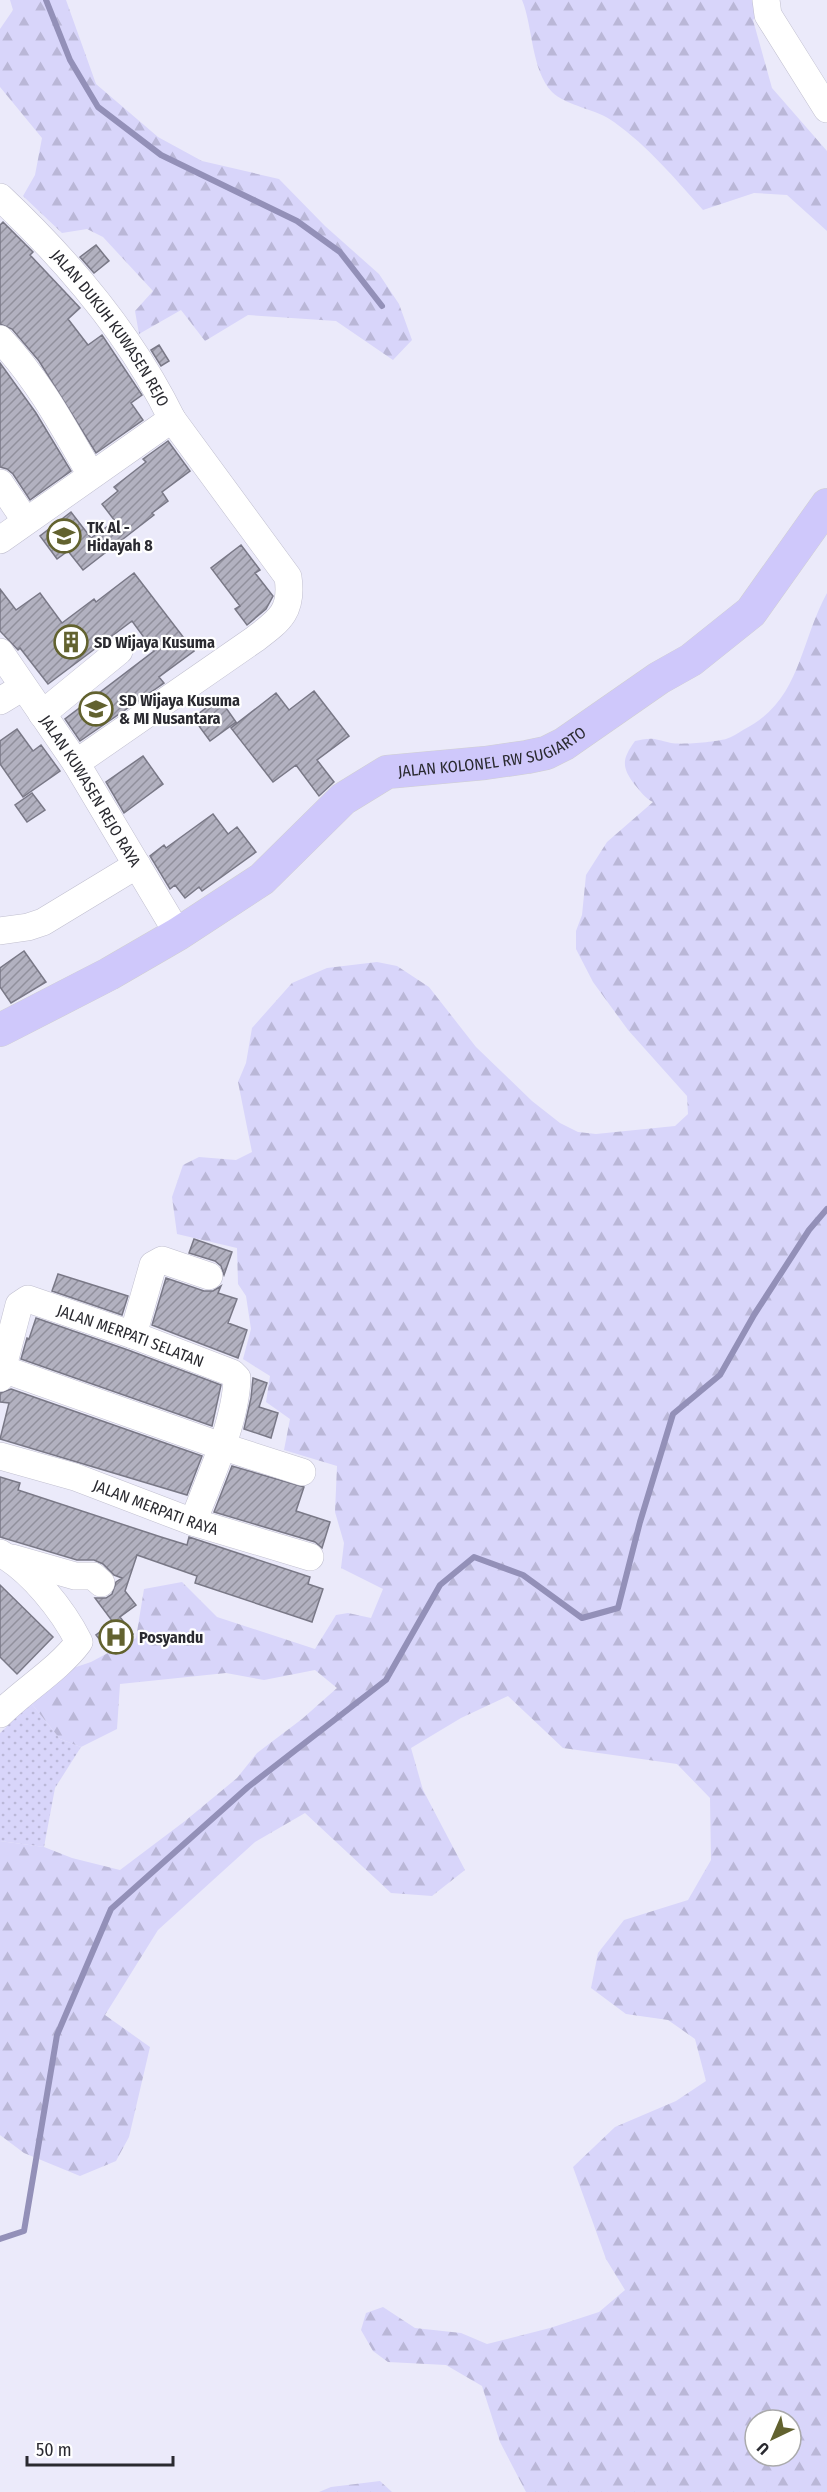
<svg xmlns="http://www.w3.org/2000/svg" width="827" height="2492" font-family="'Fira Sans Condensed',sans-serif">
  <style>
    .grass { fill: url(#grass-dots) }
    .forest { fill: url(#forest-firs); fill-rule: evenodd }
    .lines { fill: none; stroke-linecap: round; stroke-linejoin: round }
    .stream { stroke: #9390b8; stroke-width: 6 }
    .building { fill: url(#building-hatch); stroke: #797886; stroke-width: 1.5 }
    .minor-casing { stroke: #c0bfcf; stroke-width: 28 }
    .major-casing { stroke: #d0d0d1; stroke-width: 34 }
    .minor { stroke: #fff; stroke-width: 27 }
    .major { stroke: #cfc8fb; stroke-width: 33 }
    .labels { text-anchor: middle; stroke-width: 4.5; stroke-linejoin: round; paint-order: stroke }
    .street-label { font-size: 16px; fill: #2a2a30; stroke: #fff }
    .poi-label { font-size: 16px; font-weight: bold; fill: #2a2a30; stroke: #fff; text-anchor: start }
  </style>
  <defs>
    <pattern id="grass-dots" width="8" height="8" patternUnits="userSpaceOnUse" patternTransform="scale(1.5)"><rect width="8" height="8" fill="#d8d5fa"/><path d="M2 2h.1M6 6h.1" fill="none" stroke="#bab7d7" stroke-width="1.8" stroke-linecap="round"/></pattern>
    <pattern id="forest-firs" width="22" height="20" patternUnits="userSpaceOnUse" patternTransform="scale(1.5)"><rect width="22" height="20" fill="#d8d5fa"/><path d="M5 1l3.5 6h-7zM16 11l3.5 6h-7z" fill="#bab7d7"/></pattern>
    <pattern id="building-hatch" width="6" height="6" patternUnits="userSpaceOnUse" patternTransform="scale(1.5)"><rect width="6" height="6" fill="#b2b1c0"/><path d="M-1 1l2-2M0 6l6-6M5 7l2-2" fill="none" stroke="#91909c"/></pattern>
  </defs>
  <rect width="100%" height="100%" fill="#ebeafa"/>
  <path class="grass" d="M 31,1703 L 60,1739 L 81,1747 L 55,1788 L 44,1847 L 0,1841 L 0,1733 Z"/>
  <path class="forest" d="M 10,0 L 66,0 L 96,84 L 158,137 L 202,161 L 279,179 L 325,226 L 379,274 L 399,304 L 412,340 L 393,360 L 336,321 L 248,315 L 205,341 L 181,310 L 139,334 L 135,311 L 153,291 L 103,237 L 87,229 L 62,233 L 23,196 L 35,175 L 42,138 L 0,87 L 0,29 L 13,10 Z
    M 522,0 L 769,0 L 753,20 L 772,88 L 827,151 L 827,231 L 787,195 L 754,193 L 703,210 C 675,179 648,146 614,122 C 597,109 566,106 552,92 C 531,70 533,26 522,0 Z
    M 827,593 L 827,2492 L 526,2492 L 500,2442 L 482,2386 L 446,2365 L 388,2362 L 373,2351 L 361,2330 L 366,2313 L 383,2307 L 415,2328 L 461,2333 L 487,2344 L 550,2328 L 599,2312 L 625,2290 L 606,2259 L 573,2167 L 615,2127 L 676,2101 L 706,2081 L 695,2039 L 668,2020 L 626,2014 L 591,1988 L 598,1953 L 624,1920 L 688,1900 L 711,1860 L 710,1798 L 677,1764 L 563,1748 L 508,1696 L 461,1718 L 411,1748 L 423,1790 L 465,1870 L 432,1896 L 391,1893 L 305,1813 L 255,1842 L 158,1930 L 105,2015 L 150,2047 L 129,2137 L 116,2161 L 80,2176 L 24,2153 L 0,2135 L 0,1841 L 44,1847 L 72,1858 L 120,1870 L 185,1821 L 237,1778 L 257,1753 L 302,1719 L 337,1688 L 315,1670 L 264,1680 L 226,1673 L 120,1684 L 117,1729 L 81,1747 L 60,1739 L 31,1703 L 64,1671 L 91,1662 L 136,1638 L 144,1589 L 182,1582 L 217,1617 L 315,1649 L 336,1615 L 348,1613 L 371,1618 L 383,1589 L 341,1568 L 344,1543 L 335,1512 L 337,1466 L 284,1450 L 290,1419 L 266,1402 L 270,1376 L 243,1359 L 251,1329 L 246,1296 L 238,1284 L 237,1248 L 177,1234 L 172,1197 L 183,1165 L 199,1157 L 236,1160 L 252,1152 L 238,1082 L 246,1063 L 252,1028 L 292,983 L 327,968 L 377,962 L 397,966 L 429,987 L 476,1047 L 532,1101 L 560,1123 L 578,1132 L 596,1134 L 675,1126 L 688,1114 L 687,1096 L 628,1030 L 593,982 L 576,949 L 576,931 L 582,915 L 586,875 L 607,842 L 653,802 C 645,798 641,792 635,785 C 621,767 622,759 635,741 C 655,737 653,739 671,743 C 682,745 715,742 726,739 C 732,737 738,733 743,730 C 801,701 799,644 827,593 ZM 755,2420 L 791,2420 L 791,2456 L 755,2456 Z
    M 380,2481 L 392,2492 L 319,2492 L 331,2487 Z"/>
  <g class="lines">
    <path class="stream" d="M 46,0 L 70,60 L 98,107 L 161,155 L 297,221 L 340,252 L 382,306
      M 0,2239 L 24,2231 L 57,2035 L 111,1909 L 248,1787 L 386,1680 L 440,1585 L 474,1557 L 523,1575 L 582,1618 L 618,1608 L 640,1522 L 673,1414 L 720,1375 L 754,1315 L 809,1230 L 827,1209"/>
  </g>
  <path class="building" d="M 3,222 L 33,252 L 30,255 L 80,308 L 68,319 L 88,345 L 102,335 L 142,395 L 131,403 L 143,420 L 96,453 L 39,361 L 12,329 L 0,324 L 0,225 Z
    M 96,245 L 109,261 L 94,273 L 80,257 Z
    M 159,345 L 169,361 L 161,366 L 151,350 Z
    M 0,363 L 36,413 L 71,471 L 30,500 L 13,474 L 7,469 L 0,467 Z
    M 168,441 L 190,471 L 162,492 L 168,501 L 152,513 L 154,515 L 83,570 L 68,551 L 57,559 L 40,536 L 71,512 L 91,538 L 115,521 L 102,504 L 118,491 L 114,487 L 146,462 L 143,459 Z
    M 241,545 L 260,570 L 255,573 L 273,596 L 266,609 L 247,625 L 235,609 L 240,606 L 211,568 Z
    M 134,573 L 194,651 L 159,677 L 164,683 L 80,741 L 65,719 L 154,651 L 132,621 L 48,684 L 20,648 L 18,650 L 0,631 L 0,589 L 16,610 L 40,593 L 62,623 L 94,599 L 96,602 Z
    M 314,691 L 349,736 L 317,760 L 334,782 L 319,796 L 296,765 L 273,782 L 231,728 L 276,693 L 289,710 Z
    M 219,698 L 236,722 L 210,741 L 193,718 Z
    M 17,729 L 33,751 L 41,745 L 60,771 L 23,797 L 0,764 L 0,741 Z
    M 143,756 L 163,784 L 124,813 L 106,782 Z
    M 32,793 L 45,810 L 27,822 L 15,805 Z
    M 213,814 L 228,834 L 237,827 L 256,852 L 202,891 L 199,887 L 185,898 L 175,885 L 170,889 L 150,856 L 164,845 L 166,848 Z
    M 24,951 L 46,982 L 11,1003 L 0,987 L 0,968 Z
    M 194,1239 L 232,1252 L 224,1275 L 221,1266 L 215,1261 L 189,1253 Z
    M 58,1274 L 128,1296 L 122,1315 L 52,1291 Z
    M 166,1278 L 204,1291 L 213,1291 L 221,1286 L 218,1293 L 237,1299 L 228,1323 L 247,1330 L 238,1358 L 152,1325 Z
    M 36,1318 L 128,1350 L 221,1385 L 212,1426 L 21,1359 L 27,1338 L 29,1339 Z
    M 253,1378 L 267,1383 L 259,1407 L 278,1413 L 271,1438 L 244,1429 L 251,1398 Z
    M 11,1389 L 202,1456 L 187,1495 L 0,1439 L 9,1403 L 0,1402 L 0,1393 Z
    M 232,1466 L 304,1487 L 296,1511 L 330,1522 L 322,1548 L 315,1542 L 214,1512 Z
    M 0,1477 L 20,1483 L 18,1490 L 161,1537 L 187,1545 L 189,1537 L 310,1577 L 308,1584 L 323,1589 L 312,1622 L 195,1583 L 197,1576 L 137,1555 L 125,1591 L 136,1605 L 120,1617 L 133,1634 L 109,1652 L 96,1635 L 113,1622 L 95,1598 L 106,1598 L 112,1594 L 116,1582 L 122,1578 L 114,1575 L 103,1564 L 94,1560 L 77,1560 L 0,1537 Z
    M 0,1585 L 53,1637 L 17,1674 L 0,1657 Z"/>
  <g class="lines">
    <defs>
      <g id="minor">
        <path d="M 766,0 L 768,15 L 827,109"/>
        <path id="s1" d="M 0,197 C 68,261 131,335 172,419 L 0,540"/>
        <path d="M 0,339 C 38,379 64,428 91,475"/>
        <path d="M 0,483 L 25,520"/>
        <path id="s2" d="M 0,652 L 76,763 L 178,934"/>
        <path d="M 0,701 L 23,687"/>
        <path d="M 42,714 L 119,651"/>
        <path d="M 76,763 L 255,639 C 280,620 293,611 288,577 L 172,419"/>
        <path d="M 0,931 L 28,927 L 43,922 L 137,865"/>
        <path d="M 133,1335 L 153,1265 L 162,1260 L 209,1276"/>
        <path d="M 0,1368 L 221,1446 L 302,1472"/>
        <path id="s3" d="M 0,1378 L 19,1305 L 28,1299 L 133,1335 L 232,1373 L 237,1378 C 236,1422 209,1480 193,1522"/>
        <path id="s4" d="M 0,1456 L 75,1477 L 193,1522 L 310,1557"/>
        <path d="M 0,1553 C 31,1570 63,1610 79,1642 C 58,1670 25,1689 0,1714"/>
        <path d="M 12,1558 L 75,1576 L 93,1576 L 101,1583"/>
      </g>
      <g id="major">
        <path id="s5" d="M 0,1030 L 109,974 L 178,934 L 262,879 L 343,799 L 387,772 L 485,763 L 527,757 L 546,753 L 564,744 L 659,678 L 691,660 L 751,612 L 827,505"/>
      </g>
    </defs>
    <use href="#minor" class="minor-casing"/>
    <use href="#major" class="major-casing"/>
    <use href="#minor" class="minor"/>
    <use href="#major" class="major"/>
  </g>
  <defs>
    <symbol id="school-ring" viewBox="-11 -11 22 22"><circle r="9.5" fill="#fff" stroke="#62622f" stroke-width="1.5"/><path d="M0-5L7-2L0 1L-7-2ZM-4 1L0 2.5L4 1V4Q0 6-4 4Z" fill="#62622f"/></symbol>
    <symbol id="building-ring" viewBox="-11 -11 22 22"><circle r="9.5" fill="#fff" stroke="#62622f" stroke-width="1.5"/><path d="M-4-6H4V6H1V3H-1V6H-4ZM-2.5-4.3h1.7v1.8h-1.7ZM.8-4.3h1.7v1.8H.8ZM-2.5-1h1.7V.8h-1.7ZM.8-1h1.7V.8H.8Z" fill="#62622f"/></symbol>
    <symbol id="hospital-ring" viewBox="-11 -11 22 22"><circle r="9.5" fill="#fff" stroke="#62622f" stroke-width="1.5"/><path d="M-5-5h3v3.5h4V-5h3V5h-3V1.5h-4V5h-3Z" fill="#62622f"/></symbol>
  </defs>
  <g fill-rule="evenodd">
    <use href="#school-ring" x="45" y="517" width="38" height="38"/>
    <use href="#building-ring" x="52" y="623" width="38" height="38"/>
    <use href="#school-ring" x="77" y="690" width="38" height="38"/>
    <use href="#hospital-ring" x="97" y="1618" width="38" height="38"/>
  </g>
  <g class="labels">
    <g class="street-label">
      <text dy="6" stroke="none"><textPath href="#s1" startOffset="172">JALAN DUKUH KUWASEN REJO</textPath></text>
      <text dy="6" stroke="none"><textPath href="#s5" startOffset="576">JALAN KOLONEL RW SUGIARTO</textPath></text>
      <text dy="6" stroke="none"><textPath href="#s2" startOffset="166">JALAN KUWASEN REJO RAYA</textPath></text>
      <text dy="6" stroke="none"><textPath href="#s3" startOffset="195">JALAN MERPATI SELATAN</textPath></text>
      <text dy="6" stroke="none"><textPath href="#s4" startOffset="164">JALAN MERPATI RAYA</textPath></text>
    </g>
    <g class="poi-label">
      <text x="87" y="533">TK Al -<tspan x="87" dy="18">Hidayah 8</tspan></text>
      <text x="94" y="648">SD Wijaya Kusuma</text>
      <text x="119" y="706">SD Wijaya Kusuma<tspan x="119" dy="18">&amp; MI Nusantara</tspan></text>
      <text x="139" y="1643">Posyandu</text>
    </g>
  </g>
  <g transform="translate(773 2438) rotate(224)"><circle r="28" fill="#ffffff" stroke="#aaaaac" stroke-width="1.5"/>
  <path d="M0-4.5L10 22L0 15L-10 22Z" fill="#62622f"/>
  <text y="-9" font-size="16" font-weight="bold" text-anchor="middle" fill="#2a2a30">U</text>
  </g>
  <path d="M27 2456v9h146v-9" fill="none" stroke="#2a2a30" stroke-width="3"/>
  <text x="36" y="2456" font-size="18" fill="#2a2a30" stroke="#ffffff" stroke-width="4.5" paint-order="stroke">50 m</text>
</svg>
